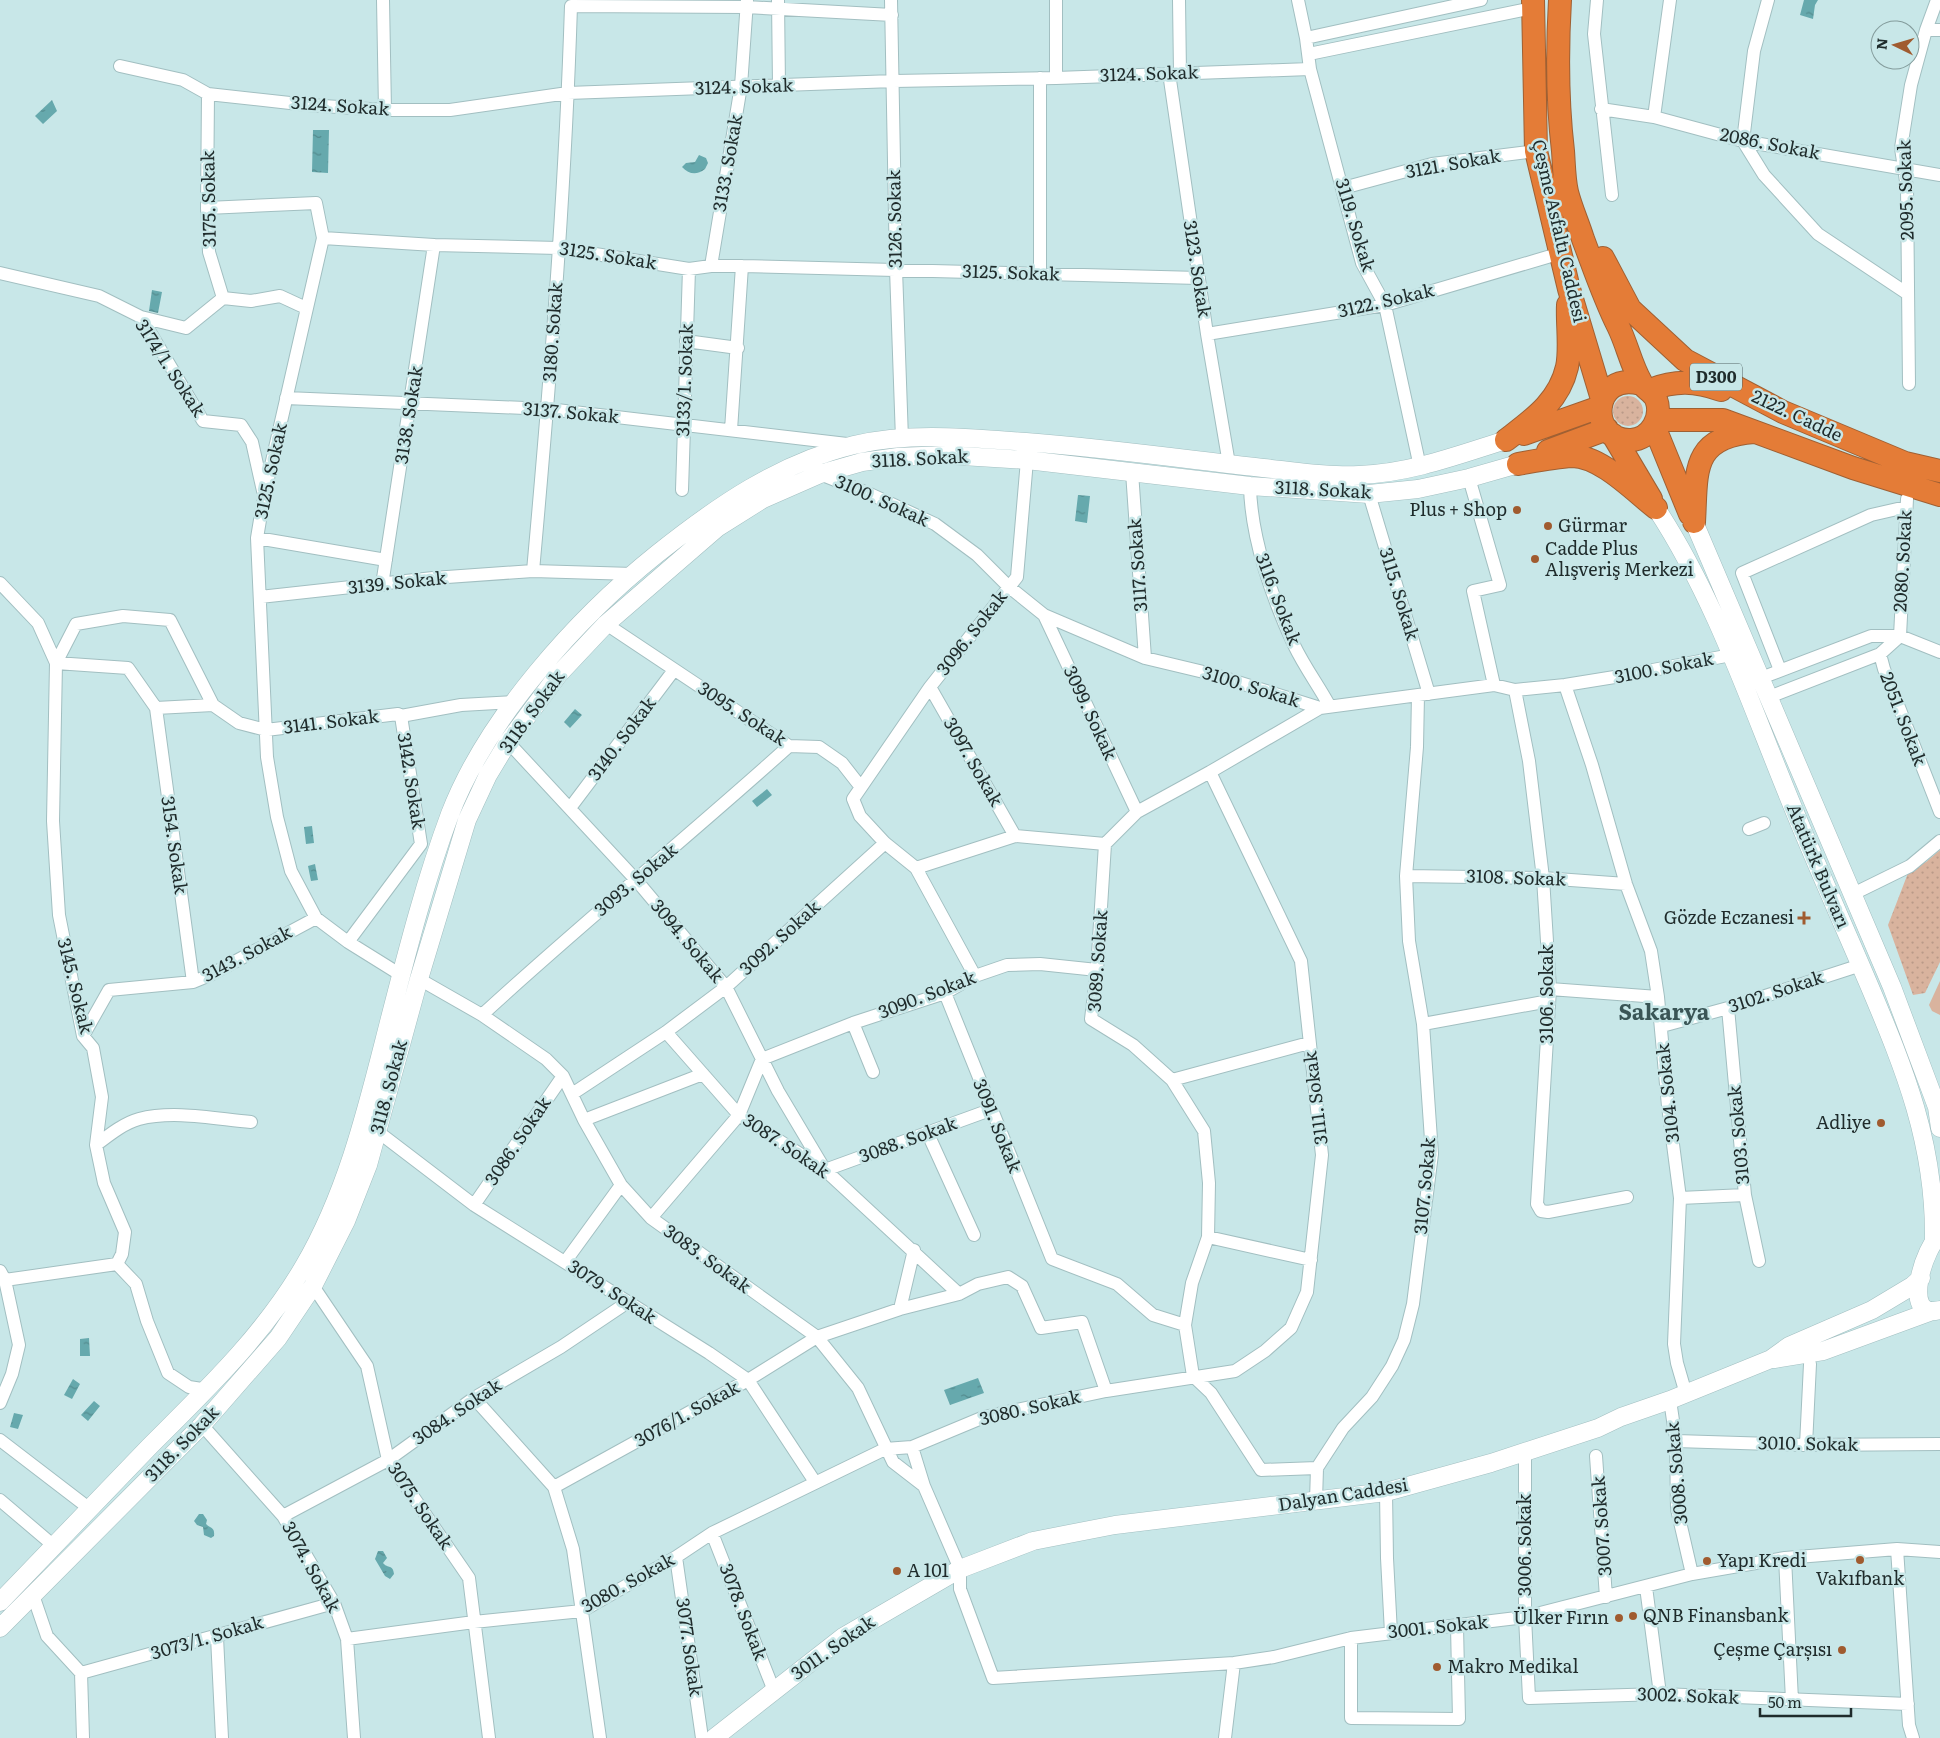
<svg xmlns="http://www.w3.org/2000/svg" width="1940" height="1738" font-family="Literata,serif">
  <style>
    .grass { fill: url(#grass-dots) }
    .park { fill: #d9b39e }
    .water { fill: url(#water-ripples) }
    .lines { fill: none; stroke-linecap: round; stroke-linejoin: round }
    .street-casing { stroke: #a2bfc1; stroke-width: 14 }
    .secondary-casing { stroke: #a2bfc1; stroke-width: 19 }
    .highway-casing { stroke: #9f6033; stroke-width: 24 }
    .street { stroke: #fff; stroke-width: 12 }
    .secondary { stroke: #fff; stroke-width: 18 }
    .highway { stroke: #e47c37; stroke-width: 22 }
    .poi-dot { fill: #a05b2f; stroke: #c8e7e8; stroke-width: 2 }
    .labels { text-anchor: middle; stroke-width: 5; stroke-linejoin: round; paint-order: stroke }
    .shield { fill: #c8e7e8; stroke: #526364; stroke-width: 1 }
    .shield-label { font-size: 16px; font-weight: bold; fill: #1f2b2b }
    .street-label { font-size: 18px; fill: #1f2b2b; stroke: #c8e7e8 }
    .poi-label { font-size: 18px; fill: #1f2b2b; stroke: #c8e7e8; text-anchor: start }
    .district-label { font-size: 22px; font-weight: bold; fill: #3a5556; stroke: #c8e7e8 }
  </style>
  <defs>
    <pattern id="grass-dots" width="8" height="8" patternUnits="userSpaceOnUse" patternTransform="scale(1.25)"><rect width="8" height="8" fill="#d9b39e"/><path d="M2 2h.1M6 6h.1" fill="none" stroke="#ba9a88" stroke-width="1.8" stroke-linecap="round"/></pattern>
    <pattern id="water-ripples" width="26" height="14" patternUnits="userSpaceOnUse" patternTransform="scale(1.25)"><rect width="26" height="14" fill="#66a9ad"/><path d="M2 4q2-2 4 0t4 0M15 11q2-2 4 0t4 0" fill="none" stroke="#538a8d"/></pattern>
  </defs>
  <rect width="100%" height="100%" fill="#c8e7e8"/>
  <path class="grass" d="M1613 411a15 15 0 1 1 30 0a15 15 0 1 1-30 0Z
    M 1940,850 L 1940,962 L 1925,993 L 1913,995 L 1888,925 L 1910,868 L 1926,862 Z"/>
  <path class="park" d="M 1940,981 L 1940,1015 L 1932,1011 L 1929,1005 Z"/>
  <path class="water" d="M 1804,0 L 1818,0 L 1815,5 L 1813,19 L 1800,15 Z
    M 52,100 L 57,111 L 43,124 L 35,116 Z
    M 313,130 L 329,130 L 328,173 L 312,172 Z
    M 699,155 L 706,158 L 708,163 L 705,169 C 696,176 689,174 682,167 L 686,163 L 695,162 Z
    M 152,290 L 162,292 L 158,313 L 149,311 Z
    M 1078,495 L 1090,496 L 1087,523 L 1075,521 Z
    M 575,709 L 582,715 L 570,728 L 564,722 Z
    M 767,789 L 772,795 L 757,807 L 752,801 Z
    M 312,826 L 314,843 L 306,844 L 304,827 Z
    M 315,864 L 318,880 L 311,881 L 308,866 Z
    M 89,1338 L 90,1356 L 80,1356 L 80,1339 Z
    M 978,1378 L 984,1393 L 950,1405 L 944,1390 Z
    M 73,1379 L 80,1384 L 72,1399 L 64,1395 Z
    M 94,1401 L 100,1406 L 88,1421 L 81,1415 Z
    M 14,1413 L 23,1415 L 18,1429 L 10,1427 Z
    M 199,1514 L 203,1514 L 207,1520 L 206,1524 C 211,1529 215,1527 214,1536 L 211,1538 L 204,1535 L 203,1527 L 197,1525 L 194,1521 Z
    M 378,1551 L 383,1551 L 387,1558 L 383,1563 C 388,1569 393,1564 394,1574 L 390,1579 L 385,1576 L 375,1559 Z"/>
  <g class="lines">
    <defs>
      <path id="street" d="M 383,0 L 385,110
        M 778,0 L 779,86
        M 891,0 L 896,269 L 902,439
        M 1056,0 L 1056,78
        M 1179,0 L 1180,73
        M 1298,0 L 1306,38
        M 1597,0 L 1594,34 L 1612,195
        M 1768,0 L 1754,51 L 1743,141 L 1764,175 L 1818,234 L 1908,294
        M 1926,30 L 1940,30
        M 1309,54 L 1533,8
        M 120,66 L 183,80 L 208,94 L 308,105 L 385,110 L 450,110 L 568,93 L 894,81 L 1056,78 L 1310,69
        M 1169,73 L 1207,334 L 1229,464
        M 1040,78 L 1040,274
        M 1601,109 L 1654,117 L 1743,141 L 1940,175
        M 1654,117 L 1670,0
        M 1343,188 L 1432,164 L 1536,151
        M 207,208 L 316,203 L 323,238
        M 711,266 L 741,86 L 747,1
        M 0,273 L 99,296 L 141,317 L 203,421 L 241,425 L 252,442 L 263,491
        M 223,298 L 251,301 L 280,296 L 306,308
        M 141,317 L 186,328 L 223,298 L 209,252 L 207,208 L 208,94
        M 1207,334 L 1385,305 L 1561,253
        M 686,341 L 738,348
        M 1909,384 L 1907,188 L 1901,148 L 1911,85 L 1926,30 L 1937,0
        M 286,398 L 548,409 L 847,444
        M 731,430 L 742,266
        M 1420,467 L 1385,305 L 1362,263 L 1310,69 L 1306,38 L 1481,0
        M 1132,472 L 1145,658
        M 820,474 L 870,494 L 935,524 L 977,555 L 1008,586 L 1044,615 L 1145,658 L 1212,674 L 1320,708 L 1494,685 L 1515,690 L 1565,685 L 1627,675 L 1731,655
        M 1469,478 L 1500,585 L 1473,591 L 1494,685
        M 1250,486 C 1251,538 1272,598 1294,645 C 1304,666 1318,685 1329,705
        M 682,490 L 689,269
        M 1369,494 L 1429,694
        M 257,538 L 386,560
        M 533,571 C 550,383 565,195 571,6 L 746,7 L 892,15
        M 0,583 L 38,623 L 56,663 L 53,821 L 59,915 L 83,1036 L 93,1048 L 102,1097 L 96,1145 L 104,1183 L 125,1232 L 122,1254 L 117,1264
        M 382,585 L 434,245
        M 260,597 L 433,578 L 533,571 L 633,574
        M 1044,615 L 1137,812
        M 606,624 L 789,746 L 819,747 L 842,763 L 860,786
        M 1900,636 L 1907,499
        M 1880,654 L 1884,669 L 1940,812
        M 1780,670 L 1742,573 L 1871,515 L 1906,507
        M 1761,678 L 1871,636 L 1900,636 L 1940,652
        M 1565,685 L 1592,765 L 1626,884 L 1651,951 L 1658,997 L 1668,1106 L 1680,1198 L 1674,1344 L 1677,1363 L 1686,1394
        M 930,687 L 1015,836
        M 1515,690 L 1529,761 L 1543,878 L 1550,989 L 1537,1204 L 1541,1211 L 1548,1212 L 1627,1197
        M 1769,697 L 1880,654 L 1900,636
        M 156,708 L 213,705 L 239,723 L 266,730 L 398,714 L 401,716 L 461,705 L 514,702
        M 508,742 L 637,881 L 726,987 L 778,1091 L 825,1170
        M 570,808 L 674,670
        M 1749,829 L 1764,823
        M 916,868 L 1015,836 L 1105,844
        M 1406,876 L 1543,878 L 1626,884
        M 1853,894 L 1910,866 L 1940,841
        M 348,942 L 421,844 L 401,716
        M 401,975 L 348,942 L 316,918 L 291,871 L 277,817 L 267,757 L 257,538 L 264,496 L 323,238 L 434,245 L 558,248 L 689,269 L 711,266 L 742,266 L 1199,278
        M 975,976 L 916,868 L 885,843 L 860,816 L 853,799 L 930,687 L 1017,577 L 1027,460
        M 419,979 L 482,1015 L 546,1059 L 563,1076 L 584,1120 L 621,1185 L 651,1218 L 817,1337 L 858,1388 L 893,1462 L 924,1486 L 960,1569 L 960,1589 L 993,1678 L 1234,1663 L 1274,1657 L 1351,1638 L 1525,1617 L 1692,1574 L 1785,1558 L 1897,1549 L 1940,1552
        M 193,982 L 156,708 L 128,668 L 56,663 L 76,624 L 123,616 L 170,620 L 213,705
        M 1550,989 L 1658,997
        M 945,993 L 1052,1259 L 1117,1284 L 1153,1315 L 1185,1325
        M 1728,1008 L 1745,1195 L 1759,1261
        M 482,1015 C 582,923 688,837 789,746
        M 853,1023 L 873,1072
        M 1423,1024 L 1549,1001
        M 1662,1026 L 1728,1008 L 1861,965
        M 666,1032 L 739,1115 L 825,1170 L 959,1294
        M 83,1036 L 109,990 L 193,982 L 210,975 L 316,918
        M 762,1059 L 853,1023 L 945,993 L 975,976 L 1007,965 L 1040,964 L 1097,970
        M 1172,1080 L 1309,1043
        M 572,1094 L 666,1032 L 726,987 L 885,843
        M 584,1120 L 703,1074
        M 377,1131 L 474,1205 L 709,1353 L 748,1380 L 815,1482
        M 928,1134 L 974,1235
        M 96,1145 C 109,1135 124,1123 139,1119 C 174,1110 216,1119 251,1122
        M 825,1170 L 990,1110
        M 1680,1198 L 1745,1195
        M 474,1205 L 563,1076
        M 651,1218 L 739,1115 L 762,1059
        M 1208,1237 L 1311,1260
        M 914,1250 L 900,1309 L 959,1294 L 978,1284 L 1008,1277 L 1022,1286 L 1041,1328 L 1082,1322 L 1106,1391
        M 565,1262 L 621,1185
        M 117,1264 L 136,1284 L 147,1321 L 168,1373 L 189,1387 L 208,1390
        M 0,1271 L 5,1280 L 19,1345 L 12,1374 L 0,1403
        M 5,1280 L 117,1264
        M 313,1286 L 367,1366 L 388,1460 L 469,1578 L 489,1738
        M 474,1398 L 554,1487 L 573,1549 L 600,1738
        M 1670,1400 L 1676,1441 L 1677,1509 L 1692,1574
        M 202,1425 L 283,1516 L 334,1603 L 347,1639 L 354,1738
        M 0,1440 L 90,1509
        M 1676,1441 L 1806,1445 L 1940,1444
        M 1806,1445 L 1810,1364
        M 1525,1452 L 1525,1617 L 1529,1698 L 1660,1694 L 1908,1704
        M 1596,1456 L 1606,1597
        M 1317,1468 L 1261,1470 L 1211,1393 L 1193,1376 L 1185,1325 L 1192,1283 L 1208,1237 L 1209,1183 L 1204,1131 L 1172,1080 L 1133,1045 L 1091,1019 L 1097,970 L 1105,844 L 1137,812 L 1210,772 L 1320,708
        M 1317,1468 L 1343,1428 L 1372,1397 L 1392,1366 L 1404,1340 L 1413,1304 L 1432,1154 L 1423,1024 L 1409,941 L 1406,876 L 1417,747 L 1418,695
        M 924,1486 L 912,1447 L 984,1417 L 1106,1391 L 1235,1371 L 1265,1351 L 1291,1328 L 1307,1292 L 1322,1155 L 1301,961 L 1210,772
        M 554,1487 L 748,1380 L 817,1337 L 900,1309
        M 1386,1492 L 1387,1558 L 1391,1633
        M 0,1500 L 54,1546
        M 1316,1501 L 1317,1468
        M 283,1516 L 388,1460 L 474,1398 L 561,1347 L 628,1302
        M 712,1533 L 774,1691
        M 1897,1549 L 1909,1725 L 1913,1738
        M 676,1557 L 702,1738
        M 1785,1558 L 1792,1700
        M 1646,1587 L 1660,1694
        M 33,1595 L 47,1636 L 81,1673
        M 217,1637 L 222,1738
        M 1351,1638 L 1351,1718 L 1459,1719 L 1457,1626
        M 347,1639 L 474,1622 L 582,1611 L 676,1557 L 712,1533 L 885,1449 L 912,1447
        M 81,1673 L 334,1603
        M 81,1673 L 83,1738
        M 1225,1738 L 1234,1663"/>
      <path id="secondary" d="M 1656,508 C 1717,601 1752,709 1794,810 C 1818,869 1844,926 1869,985 C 1905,1070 1935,1144 1934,1239
        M 1694,522 L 1892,987 L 1937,1107 L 1940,1128
        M 1940,1310 C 1899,1322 1926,1242 1940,1236
        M 1774,1359 L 1823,1351 L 1932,1311
        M 0,1602 C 50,1550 100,1498 150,1446 C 206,1390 264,1335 304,1266 C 348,1191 368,1104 389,1022 C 407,952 425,881 450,814 C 487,718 577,618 657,554 C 716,507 779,463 854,445 C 910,432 969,438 1026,442 C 1105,448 1184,459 1263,468 C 1295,471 1327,477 1359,475 C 1411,473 1458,455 1506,440
        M 0,1628 L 202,1425 L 278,1338 L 313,1286 L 346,1221 L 368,1165 L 419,979 L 467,820 L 488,775 L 508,742 L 558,675 L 606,624 L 717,528 L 763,499 L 820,474 L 862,462 L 898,457 L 946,455 L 1027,460 L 1250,486 L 1369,494 L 1418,489 L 1469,478 L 1518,464
        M 714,1738 L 843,1637 L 960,1569 L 1033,1541 L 1115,1525 L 1386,1492 L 1491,1463 L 1598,1428 L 1621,1417 L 1670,1400 L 1771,1359 L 1789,1346 L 1872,1310 L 1912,1286 L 1921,1278"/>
      <path id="highway" d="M 1533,0 L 1536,151 L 1569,289 L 1602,399
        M 1560,0 C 1557,51 1557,100 1563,151 C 1564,164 1564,179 1567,192 C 1571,208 1578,223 1583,239 C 1594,268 1604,298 1618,326 C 1627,344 1631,365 1641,382 C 1644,389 1652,391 1656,399 C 1663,417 1651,439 1631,440 C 1587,442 1591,370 1641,384
        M 1603,258 L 1630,309 L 1685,360 L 1783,412 L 1905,463 L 1940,471
        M 1650,390 C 1676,380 1695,381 1721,390
        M 1658,420 L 1723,420 L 1853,468 L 1940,495
        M 1654,426 L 1690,514
        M 1524,434 L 1600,407
        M 1613,435 L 1651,499
        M 1506,440 C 1532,420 1559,402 1567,367 C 1571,348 1567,325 1568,305
        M 1548,451 L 1607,429
        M 1518,464 C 1535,461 1554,457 1572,456 C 1601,456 1634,491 1656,508
        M 1694,522 C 1697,473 1690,437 1754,432"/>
    </defs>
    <use href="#street" class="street-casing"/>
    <use href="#secondary" class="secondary-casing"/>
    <use href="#highway" class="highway-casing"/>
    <use href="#street" class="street"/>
    <use href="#secondary" class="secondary"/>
    <use href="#highway" class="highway"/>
  </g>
  <g class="poi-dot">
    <circle cx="1517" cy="510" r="5"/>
    <circle cx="1548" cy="526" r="5"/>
    <circle cx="1535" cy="559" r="5"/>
    <path d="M1801.5 910.5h5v5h5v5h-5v5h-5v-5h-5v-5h5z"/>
    <circle cx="1881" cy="1123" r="5"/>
    <circle cx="1860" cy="1560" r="5"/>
    <circle cx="1707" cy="1561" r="5"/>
    <circle cx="897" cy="1571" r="5"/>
    <circle cx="1633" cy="1616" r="5"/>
    <circle cx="1619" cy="1618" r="5"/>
    <circle cx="1842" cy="1650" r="5"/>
    <circle cx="1437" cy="1667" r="5"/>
  </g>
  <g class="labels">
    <rect class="shield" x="1690" y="363.5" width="52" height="27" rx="4"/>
    <g class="shield-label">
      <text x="1716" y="383">D300</text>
    </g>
    <g class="street-label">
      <text transform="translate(1149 74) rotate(-2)" y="6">3124. Sokak</text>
      <text transform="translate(744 87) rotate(-2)" y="6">3124. Sokak</text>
      <text transform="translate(340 106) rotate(4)" y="6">3124. Sokak</text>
      <text transform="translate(1770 144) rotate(11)" y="6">2086. Sokak</text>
      <text transform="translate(728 163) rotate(-80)" y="6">3133. Sokak</text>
      <text transform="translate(1453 164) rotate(-10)" y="6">3121. Sokak</text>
      <text transform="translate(1906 190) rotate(-92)" y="6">2095. Sokak</text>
      <text transform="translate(209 199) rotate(-91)" y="6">3175. Sokak</text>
      <text transform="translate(895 219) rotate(-91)" y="6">3126. Sokak</text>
      <text transform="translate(1355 225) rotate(73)" y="6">3119. Sokak</text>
      <text transform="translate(1559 231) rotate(77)" y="6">Çeşme Asfaltı Caddesi</text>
      <text transform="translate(608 256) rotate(9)" y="6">3125. Sokak</text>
      <text transform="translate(1197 269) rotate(81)" y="6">3123. Sokak</text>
      <text transform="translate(1011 273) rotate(2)" y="6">3125. Sokak</text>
      <text transform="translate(1386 301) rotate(-13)" y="6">3122. Sokak</text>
      <text transform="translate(553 332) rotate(-86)" y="6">3180. Sokak</text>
      <text transform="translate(170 368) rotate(57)" y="6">3174/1. Sokak</text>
      <text transform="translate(685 380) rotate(-88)" y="6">3133/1. Sokak</text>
      <text transform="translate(571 413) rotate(5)" y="6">3137. Sokak</text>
      <text transform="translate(409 415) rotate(-81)" y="6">3138. Sokak</text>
      <text transform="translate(1797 416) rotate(25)" y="6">2122. Cadde</text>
      <text transform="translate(920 459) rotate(-3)" y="6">3118. Sokak</text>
      <text transform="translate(271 471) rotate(-78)" y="6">3125. Sokak</text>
      <text transform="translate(1323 490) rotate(3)" y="6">3118. Sokak</text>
      <text transform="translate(882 501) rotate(24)" y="6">3100. Sokak</text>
      <text transform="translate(1903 561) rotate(-87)" y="6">2080. Sokak</text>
      <text transform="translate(1138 565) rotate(-94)" y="6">3117. Sokak</text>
      <text transform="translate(397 583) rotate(-6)" y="6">3139. Sokak</text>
      <text transform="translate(1399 594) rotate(73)" y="6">3115. Sokak</text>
      <text transform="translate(1278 599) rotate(69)" y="6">3116. Sokak</text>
      <text transform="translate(972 633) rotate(-52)" y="6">3096. Sokak</text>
      <text transform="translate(1664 668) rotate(-11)" y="6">3100. Sokak</text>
      <text transform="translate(1251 687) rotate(17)" y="6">3100. Sokak</text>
      <text transform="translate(532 712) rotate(-54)" y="6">3118. Sokak</text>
      <text transform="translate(1090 713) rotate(65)" y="6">3099. Sokak</text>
      <text transform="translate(742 714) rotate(33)" y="6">3095. Sokak</text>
      <text transform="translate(1903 719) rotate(69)" y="6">2051. Sokak</text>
      <text transform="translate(331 722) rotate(-7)" y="6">3141. Sokak</text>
      <text transform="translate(622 739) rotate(-53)" y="6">3140. Sokak</text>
      <text transform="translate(973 762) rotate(60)" y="6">3097. Sokak</text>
      <text transform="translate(411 781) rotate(81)" y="6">3142. Sokak</text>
      <text transform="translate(174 845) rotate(82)" y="6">3154. Sokak</text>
      <text transform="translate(1818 866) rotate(67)" y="6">Atatürk Bulvarı</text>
      <text transform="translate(1516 878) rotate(2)" y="6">3108. Sokak</text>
      <text transform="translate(636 880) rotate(-40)" y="6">3093. Sokak</text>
      <text transform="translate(780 938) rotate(-42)" y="6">3092. Sokak</text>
      <text transform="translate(687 941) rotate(50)" y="6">3094. Sokak</text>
      <text transform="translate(247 954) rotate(-28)" y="6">3143. Sokak</text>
      <text transform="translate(1098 961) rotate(-86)" y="6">3089. Sokak</text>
      <text transform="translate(75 986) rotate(76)" y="6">3145. Sokak</text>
      <text transform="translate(1776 992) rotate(-18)" y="6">3102. Sokak</text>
      <text transform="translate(1547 994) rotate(-90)" y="6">3106. Sokak</text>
      <text transform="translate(927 995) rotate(-21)" y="6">3090. Sokak</text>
      <text transform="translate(389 1087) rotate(-75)" y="6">3118. Sokak</text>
      <text transform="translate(1668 1093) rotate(-96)" y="6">3104. Sokak</text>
      <text transform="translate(1316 1098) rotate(-97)" y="6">3111. Sokak</text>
      <text transform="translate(997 1126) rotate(68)" y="6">3091. Sokak</text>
      <text transform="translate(1739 1135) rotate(-95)" y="6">3103. Sokak</text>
      <text transform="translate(908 1140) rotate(-20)" y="6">3088. Sokak</text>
      <text transform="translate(518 1141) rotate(-56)" y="6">3086. Sokak</text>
      <text transform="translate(786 1146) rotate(34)" y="6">3087. Sokak</text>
      <text transform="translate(1425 1186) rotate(-85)" y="6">3107. Sokak</text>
      <text transform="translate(707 1259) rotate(36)" y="6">3083. Sokak</text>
      <text transform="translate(612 1292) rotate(33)" y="6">3079. Sokak</text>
      <text transform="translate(1030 1408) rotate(-13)" y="6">3080. Sokak</text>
      <text transform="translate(457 1412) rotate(-34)" y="6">3084. Sokak</text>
      <text transform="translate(687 1414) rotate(-29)" y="6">3076/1. Sokak</text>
      <text transform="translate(182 1444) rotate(-46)" y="6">3118. Sokak</text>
      <text transform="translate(1808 1444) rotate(1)" y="6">3010. Sokak</text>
      <text transform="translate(1677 1473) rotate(-95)" y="6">3008. Sokak</text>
      <text transform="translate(1343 1495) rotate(-9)" y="6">Dalyan Caddesi</text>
      <text transform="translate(420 1506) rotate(56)" y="6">3075. Sokak</text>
      <text transform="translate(1602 1526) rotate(-94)" y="6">3007. Sokak</text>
      <text transform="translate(1525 1545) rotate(-90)" y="6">3006. Sokak</text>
      <text transform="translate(311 1567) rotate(61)" y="6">3074. Sokak</text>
      <text transform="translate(628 1583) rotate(-29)" y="6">3080. Sokak</text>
      <text transform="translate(743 1612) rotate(69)" y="6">3078. Sokak</text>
      <text transform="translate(1438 1627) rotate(-6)" y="6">3001. Sokak</text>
      <text transform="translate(207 1638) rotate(-16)" y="6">3073/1. Sokak</text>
      <text transform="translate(689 1647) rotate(82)" y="6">3077. Sokak</text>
      <text transform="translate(833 1648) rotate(-35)" y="6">3011. Sokak</text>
      <text transform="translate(1688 1696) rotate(2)" y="6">3002. Sokak</text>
    </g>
    <g class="poi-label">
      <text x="1507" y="516" text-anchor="end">Plus + Shop</text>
      <text x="1558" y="532">Gürmar</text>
      <text x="1545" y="555">Cadde Plus<tspan x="1545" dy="21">Alışveriş Merkezi</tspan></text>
      <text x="1794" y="924" text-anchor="end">Gözde Eczanesi</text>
      <text x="1871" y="1129" text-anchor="end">Adliye</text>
      <text x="1717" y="1567">Yapı Kredi</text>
      <text x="907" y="1577">A 101</text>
      <text x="1860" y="1585" text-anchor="middle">Vakıfbank</text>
      <text x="1643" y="1622">QNB Finansbank</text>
      <text x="1609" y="1624" text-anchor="end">Ülker Fırın</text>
      <text x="1832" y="1656" text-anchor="end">Çeșme Çarșısı</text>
      <text x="1447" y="1673">Makro Medikal</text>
    </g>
    <g class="district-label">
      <text x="1664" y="1020">Sakarya</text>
    </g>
  </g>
  <g transform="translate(1895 45) rotate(275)"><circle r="24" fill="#c8e7e8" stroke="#849c9c"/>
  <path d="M0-4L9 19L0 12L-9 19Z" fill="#a05b2f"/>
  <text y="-8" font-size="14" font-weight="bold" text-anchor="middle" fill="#1f2b2b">N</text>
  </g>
  <path d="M1760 1708v8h91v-8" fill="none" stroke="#1f2b2b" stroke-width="2.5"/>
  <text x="1768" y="1708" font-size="15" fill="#1f2b2b" stroke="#c8e7e8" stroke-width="4" paint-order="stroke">50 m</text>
</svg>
